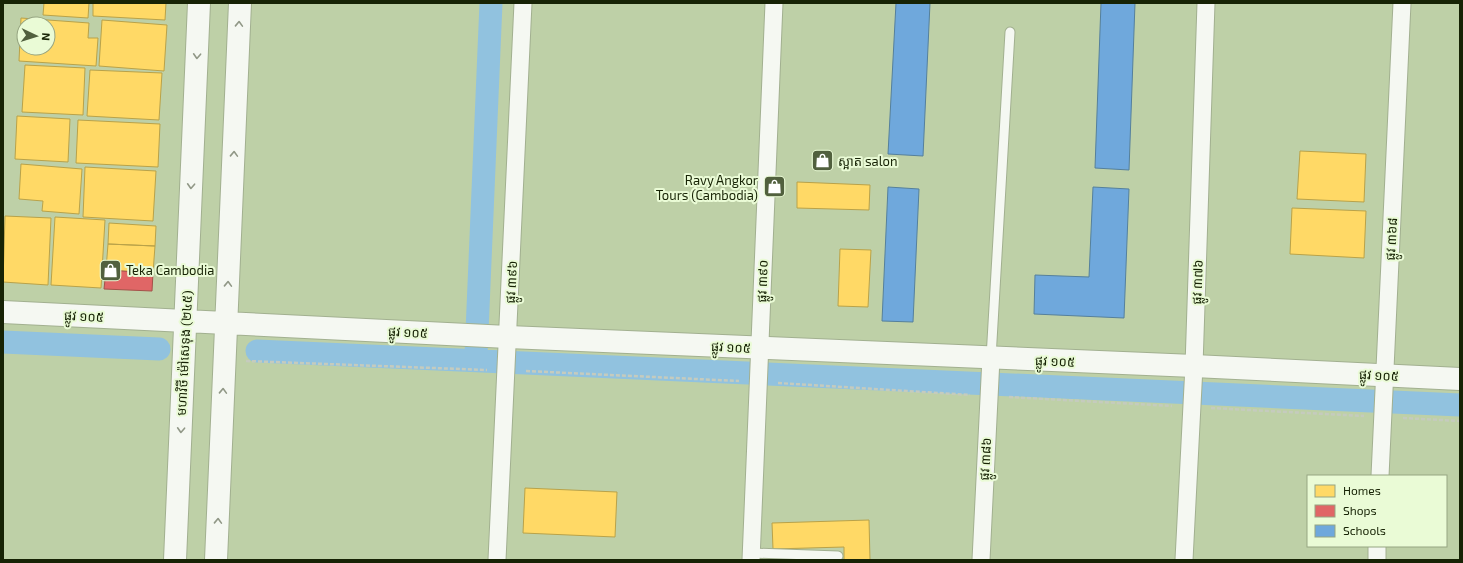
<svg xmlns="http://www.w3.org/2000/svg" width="1463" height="563" font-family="'Exo 2','Noto Sans Khmer',sans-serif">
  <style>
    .homes { fill: #ffd966; stroke: #b9a249; fill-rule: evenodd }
    .shops { fill: #e06666; stroke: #a45249 }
    .schools { fill: #6fa8dc; stroke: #55809c }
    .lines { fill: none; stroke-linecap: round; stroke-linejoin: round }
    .canal { stroke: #91c2df; stroke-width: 23 }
    .lane-casing { stroke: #a2b090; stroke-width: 11 }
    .street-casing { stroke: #a2b090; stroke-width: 19 }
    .secondary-casing { stroke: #a2b090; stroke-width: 24 }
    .path { stroke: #c5cbbe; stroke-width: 2.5; stroke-dasharray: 4 2; stroke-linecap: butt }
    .lane { stroke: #f5f8f2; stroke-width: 9 }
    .street { stroke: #f5f8f2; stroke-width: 17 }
    .secondary { stroke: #f5f8f2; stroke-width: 22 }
    .oneway { stroke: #919887 }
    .labels { text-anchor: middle; stroke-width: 4; stroke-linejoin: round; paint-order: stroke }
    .poi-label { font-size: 13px; fill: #172305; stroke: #eafbd6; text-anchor: start }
    .street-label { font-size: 13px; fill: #172305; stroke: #eafbd6 }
  </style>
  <rect width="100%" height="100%" fill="#bed0a7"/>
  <path class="homes" d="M 44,3 L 89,3 L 88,18 L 43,15 Z
    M 93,3 L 166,3 L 165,20 L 93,16 Z
    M 21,18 L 89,23 L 88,38 L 98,38 L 96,66 L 19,61 ZM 24,24 L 48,24 L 48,48 L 24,48 Z
    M 102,20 L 167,25 L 164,71 L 99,66 Z
    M 25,65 L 85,68 L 83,115 L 22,112 Z
    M 90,70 L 162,73 L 159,120 L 87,116 Z
    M 17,116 L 70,119 L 68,162 L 15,159 Z
    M 78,120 L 160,124 L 158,167 L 76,163 Z
    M 1300,151 L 1366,154 L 1364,202 L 1297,199 Z
    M 21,164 L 82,169 L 79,214 L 42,211 L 43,201 L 19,199 Z
    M 85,167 L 156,171 L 153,221 L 83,217 Z
    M 797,182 L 870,185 L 869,210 L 797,208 Z
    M 1292,208 L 1366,211 L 1364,258 L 1290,254 Z
    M 5,216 L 51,218 L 48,285 L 3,282 Z
    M 55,217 L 105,220 L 101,288 L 51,285 Z
    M 109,223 L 156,226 L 155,246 L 108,244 Z
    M 108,244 L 155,246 L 153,273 L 106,270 Z
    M 840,249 L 871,250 L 868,307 L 838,306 Z
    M 525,488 L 617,492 L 615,537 L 523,533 Z
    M 869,520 L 870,560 L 844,560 L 844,547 L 773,549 L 772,523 Z"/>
  <path class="shops" d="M 106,270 L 153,273 L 152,291 L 104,289 Z"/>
  <path class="schools" d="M 896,3 L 930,3 L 923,156 L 888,154 Z
    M 1101,3 L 1135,3 L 1129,170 L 1095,168 Z
    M 888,187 L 919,189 L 913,322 L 882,321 Z
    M 1093,187 L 1129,189 L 1124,318 L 1034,314 L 1035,275 L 1089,277 Z"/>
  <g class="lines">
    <path class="canal" d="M 3,342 L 159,349
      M 257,351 L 1460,405
      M 476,355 L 491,3"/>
    <defs>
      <path id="lane" d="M 991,358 L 1010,32
        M 752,553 L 838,556"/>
      <path id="street" d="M 1380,476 L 1402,3
        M 497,560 L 523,3
        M 751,560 L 774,3
        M 981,560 L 991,358
        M 1184,560 L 1194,366 L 1206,3
        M 1377,560 L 1377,546"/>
      <path id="secondary" d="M 3,312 L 508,337 L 1194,366 L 1460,379
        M 175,560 L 199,3
        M 216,560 L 240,3"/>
    </defs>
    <use href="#lane" class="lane-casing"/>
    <use href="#street" class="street-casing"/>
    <use href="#secondary" class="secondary-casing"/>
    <path class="path" d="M 246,361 L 487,370
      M 526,371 L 739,381
      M 778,383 L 970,395
      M 1009,397 L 1172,406
      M 1211,408 L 1364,416
      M 1403,418 L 1460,421"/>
    <use href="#lane" class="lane"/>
    <use href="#street" class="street"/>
    <use href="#secondary" class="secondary"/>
  </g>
  <defs><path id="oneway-chevron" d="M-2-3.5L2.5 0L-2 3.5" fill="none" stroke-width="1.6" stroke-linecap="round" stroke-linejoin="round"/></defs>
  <g class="oneway">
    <use href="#oneway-chevron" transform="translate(239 24) rotate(-88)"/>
    <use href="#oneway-chevron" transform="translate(197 56) rotate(93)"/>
    <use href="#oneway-chevron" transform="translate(234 154) rotate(-88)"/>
    <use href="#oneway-chevron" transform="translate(191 186) rotate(93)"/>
    <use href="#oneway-chevron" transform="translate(228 284) rotate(-88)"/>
    <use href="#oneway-chevron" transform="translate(223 391) rotate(-88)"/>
    <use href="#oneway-chevron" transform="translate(181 430) rotate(93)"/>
    <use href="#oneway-chevron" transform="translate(218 521) rotate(-88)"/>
  </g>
  <defs>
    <symbol id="shop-square" viewBox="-11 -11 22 22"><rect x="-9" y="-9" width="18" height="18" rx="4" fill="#51603e" stroke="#eafbd6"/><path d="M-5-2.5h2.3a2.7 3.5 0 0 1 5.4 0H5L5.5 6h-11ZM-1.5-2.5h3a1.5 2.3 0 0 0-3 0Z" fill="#fff"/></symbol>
  </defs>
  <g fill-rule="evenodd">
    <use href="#shop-square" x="810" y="148" width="25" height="25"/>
    <use href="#shop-square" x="762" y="174" width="25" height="25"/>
    <use href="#shop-square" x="98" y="258" width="25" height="25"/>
  </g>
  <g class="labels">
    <g class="poi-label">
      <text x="838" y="166">ស្អាត salon</text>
      <text x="758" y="185" text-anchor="end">Ravy Angkor<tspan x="758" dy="15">Tours (Cambodia)</tspan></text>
      <text x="126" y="275">Teka Cambodia</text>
    </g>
    <g class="street-label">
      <text transform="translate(1391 239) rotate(-87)" y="5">ផ្លូវ ៣៦៨</text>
      <text transform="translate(762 281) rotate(-88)" y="5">ផ្លូវ ៣៩០</text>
      <text transform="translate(511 282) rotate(-87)" y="5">ផ្លូវ ៣៩៦</text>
      <text transform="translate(1197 282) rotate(-88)" y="5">ផ្លូវ ៣៧៦</text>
      <text transform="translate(84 316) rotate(3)" y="5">ផ្លូវ ១០៥</text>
      <text transform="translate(408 332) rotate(3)" y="5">ផ្លូវ ១០៥</text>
      <text transform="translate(731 347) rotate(3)" y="5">ផ្លូវ ១០៥</text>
      <text transform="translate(184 353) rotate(-87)" y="5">មហាវិថី ម៉ៅសេទុង (២៤៥)</text>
      <text transform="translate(1055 361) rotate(2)" y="5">ផ្លូវ ១០៥</text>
      <text transform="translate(1379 375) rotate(3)" y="5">ផ្លូវ ១០៥</text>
      <text transform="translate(985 459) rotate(-87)" y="5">ផ្លូវ ៣៨៦</text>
    </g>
  </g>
  <rect width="1463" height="563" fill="none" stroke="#172305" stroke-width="8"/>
  <rect x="1307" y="475" width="140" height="72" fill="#eafbd6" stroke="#96a582"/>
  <rect x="1315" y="485" width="20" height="12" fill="#ffd966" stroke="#96a582"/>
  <text x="1343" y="495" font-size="12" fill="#172305">Homes</text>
  <rect x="1315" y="505" width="20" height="12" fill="#e06666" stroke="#96a582"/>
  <text x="1343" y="515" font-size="12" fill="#172305">Shops</text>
  <rect x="1315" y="525" width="20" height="12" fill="#6fa8dc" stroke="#96a582"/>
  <text x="1343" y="535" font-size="12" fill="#172305">Schools</text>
  <g transform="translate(36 36) rotate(94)"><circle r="19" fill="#eafbd6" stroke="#96a582"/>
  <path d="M0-3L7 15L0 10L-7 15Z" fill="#51603e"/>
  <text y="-6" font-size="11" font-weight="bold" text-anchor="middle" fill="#172305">N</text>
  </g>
</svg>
